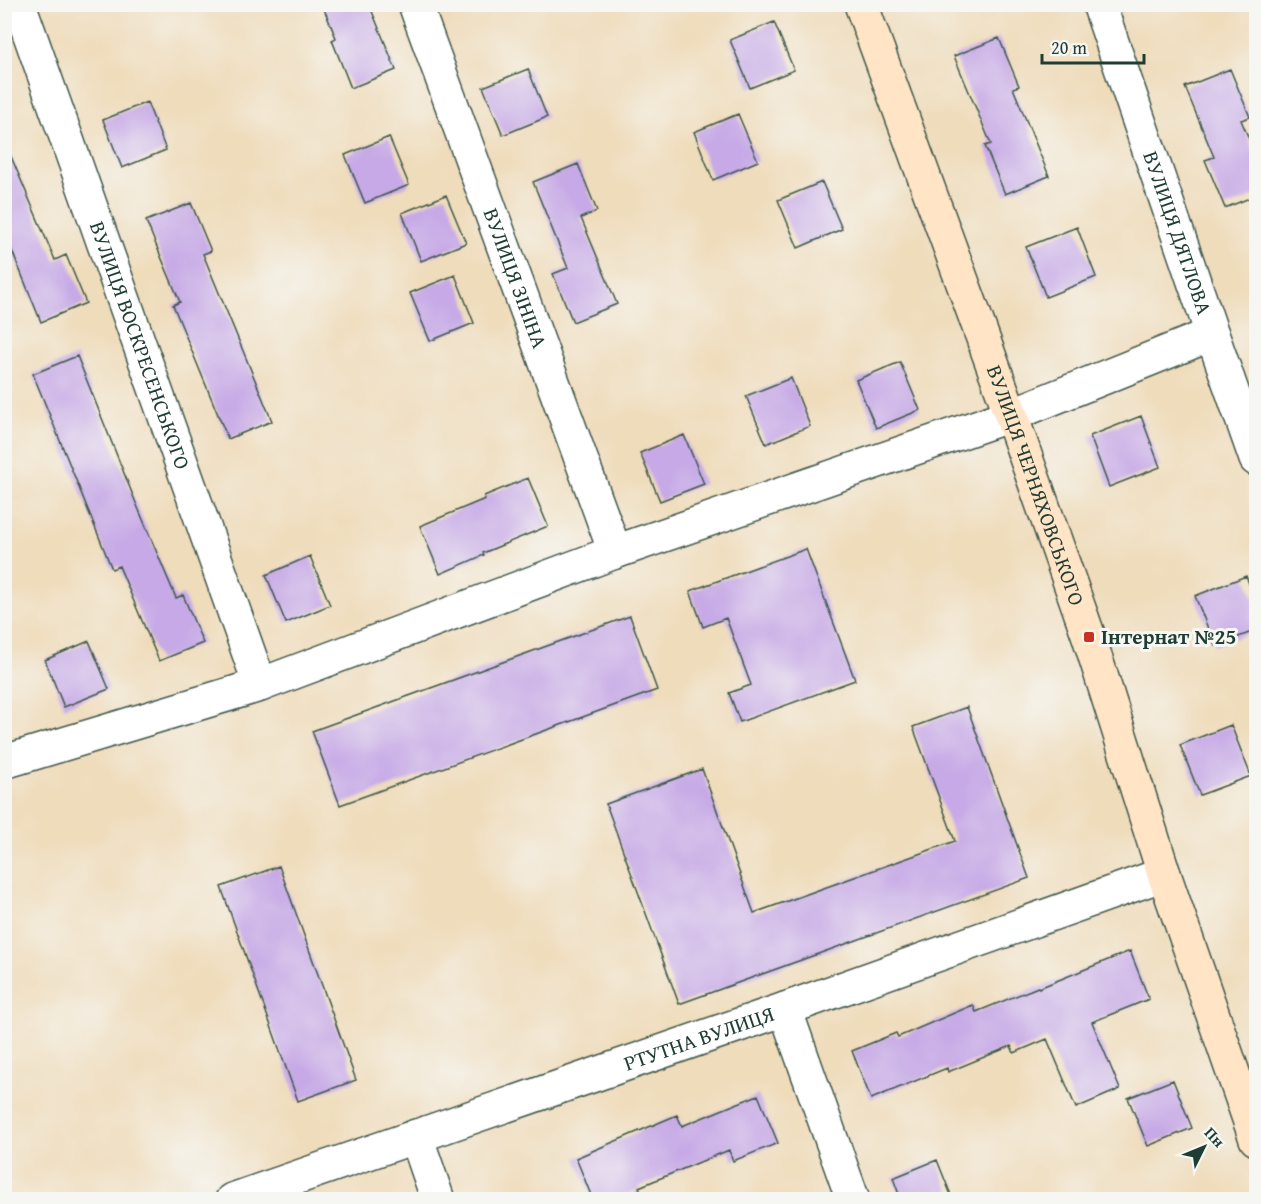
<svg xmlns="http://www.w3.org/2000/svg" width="1261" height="1204" font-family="'Gentium Book Plus',serif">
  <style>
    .building { fill: #c6a9e6 }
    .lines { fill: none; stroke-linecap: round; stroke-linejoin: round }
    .minor-casing { stroke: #3e5548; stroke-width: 36 }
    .secondary-casing { stroke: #3e5548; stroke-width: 36 }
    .minor { stroke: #fff; stroke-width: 33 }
    .secondary { stroke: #ffe4c6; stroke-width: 33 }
    .poi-dot { fill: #c8321e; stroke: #f6f6f2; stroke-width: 2 }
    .labels { text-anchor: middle; stroke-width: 6; stroke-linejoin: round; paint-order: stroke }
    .street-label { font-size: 21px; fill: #1f3d34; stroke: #f6f6f2 }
    .poi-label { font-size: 21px; font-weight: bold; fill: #1f3d34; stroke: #f6f6f2; text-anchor: start }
  </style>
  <rect width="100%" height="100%" fill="#f6f6f2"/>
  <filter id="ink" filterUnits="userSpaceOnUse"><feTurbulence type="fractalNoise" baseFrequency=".0167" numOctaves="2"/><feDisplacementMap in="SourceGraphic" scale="12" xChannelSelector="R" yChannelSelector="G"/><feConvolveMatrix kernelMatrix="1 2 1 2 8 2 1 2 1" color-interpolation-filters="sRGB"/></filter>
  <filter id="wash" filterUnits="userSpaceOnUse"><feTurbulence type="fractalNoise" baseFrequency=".008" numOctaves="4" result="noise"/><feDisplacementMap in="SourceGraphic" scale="24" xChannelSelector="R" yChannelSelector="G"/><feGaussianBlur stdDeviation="1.35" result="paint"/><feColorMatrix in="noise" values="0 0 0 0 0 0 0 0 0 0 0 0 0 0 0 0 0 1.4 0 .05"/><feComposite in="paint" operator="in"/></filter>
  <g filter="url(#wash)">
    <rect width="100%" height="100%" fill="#efdcbb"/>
    <g id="blocks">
      <path class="building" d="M 322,4 L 369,4 L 396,70 L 351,88 L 332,40 L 336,38 Z
        M 774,22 L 794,70 L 750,88 L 730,40 Z
        M 999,38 L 1019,86 L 1013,88 L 1049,176 L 1005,194 L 985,146 L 991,144 L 954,56 Z
        M 528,69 L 547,117 L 503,135 L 483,87 Z
        M 1230,69 L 1250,117 L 1241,120 L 1257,158 L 1257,195 L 1225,208 L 1205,160 L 1214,157 L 1185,87 Z
        M 147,102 L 166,150 L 122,168 L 103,120 Z
        M 738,114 L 758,161 L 713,180 L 694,132 Z
        M 389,137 L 409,185 L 365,203 L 345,155 Z
        M 4,140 L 55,260 L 66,255 L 86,303 L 41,322 L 4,231 Z
        M 578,164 L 597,211 L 581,218 L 617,304 L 573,322 L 553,274 L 568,268 L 533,182 Z
        M 822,182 L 842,229 L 798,248 L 778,200 Z
        M 446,195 L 466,243 L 421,261 L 402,213 Z
        M 191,203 L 211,251 L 203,254 L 272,421 L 228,439 L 173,305 L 180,302 L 146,221 Z
        M 1077,227 L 1096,277 L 1046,297 L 1026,247 Z
        M 455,275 L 474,323 L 430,341 L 410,293 Z
        M 77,356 L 136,503 L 176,598 L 183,595 L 203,643 L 159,661 L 119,566 L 112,569 L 33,374 Z
        M 900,362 L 920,410 L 876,428 L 856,380 Z
        M 791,378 L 810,426 L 766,444 L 746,396 Z
        M 1141,416 L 1160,467 L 1109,487 L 1090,436 Z
        M 684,435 L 704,484 L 660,501 L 640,453 Z
        M 528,478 L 548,526 L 483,553 L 484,555 L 440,574 L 420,526 L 485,499 L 484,496 Z
        M 806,549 L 855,680 L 740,722 L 729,693 L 751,685 L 726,618 L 703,627 L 690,591 Z
        M 310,556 L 330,605 L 286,623 L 266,575 Z
        M 1246,576 L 1257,604 L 1257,630 L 1215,646 L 1195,596 Z
        M 630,616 L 657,690 L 340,805 L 312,731 Z
        M 89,641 L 109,689 L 64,707 L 45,660 Z
        M 967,707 L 1029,878 L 679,1004 L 606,804 L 702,769 L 754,913 L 955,841 L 913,727 Z
        M 1231,725 L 1251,776 L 1200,795 L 1180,745 Z
        M 279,866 L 356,1080 L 298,1101 L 221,887 Z
        M 1130,951 L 1149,999 L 1092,1022 L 1120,1089 L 1076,1108 L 1047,1039 L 1014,1053 L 1011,1046 L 948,1072 L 947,1068 L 871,1099 L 852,1051 L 896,1033 L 898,1037 L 973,1005 L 976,1012 L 1038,987 L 1039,988 Z
        M 1173,1080 L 1192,1128 L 1148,1146 L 1128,1098 Z
        M 758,1095 L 778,1143 L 733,1161 L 729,1150 L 639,1187 L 640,1189 L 613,1200 L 593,1200 L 576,1158 L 677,1115 L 682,1126 Z
        M 937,1160 L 953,1200 L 901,1200 L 893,1178 Z"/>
    </g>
  </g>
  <g filter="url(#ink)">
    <use href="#blocks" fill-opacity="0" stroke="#3e5548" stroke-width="1.5"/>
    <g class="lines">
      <defs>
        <g id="minor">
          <path id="s1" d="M 19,4 L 260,685"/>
          <path id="s2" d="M 415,4 L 615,552"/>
          <path id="s3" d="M 1099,4 L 1212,334 L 1256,459"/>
          <path d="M 4,762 L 260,685 L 615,552 L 1011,415 L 1212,334"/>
          <path d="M 785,1009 L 853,1200"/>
          <path d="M 416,1136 L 438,1200"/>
          <path id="s4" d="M 232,1200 L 785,1009 L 1164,874"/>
        </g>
        <g id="secondary">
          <path id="s5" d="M 861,4 L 1011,415 L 1089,637 L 1164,874 L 1256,1139"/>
        </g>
      </defs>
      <use href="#minor" class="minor-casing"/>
      <use href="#secondary" class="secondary-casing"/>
      <use href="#minor" class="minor"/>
      <use href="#secondary" class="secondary"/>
    </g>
  </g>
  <rect class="poi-dot" x="1083" y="631" width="12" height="12" rx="3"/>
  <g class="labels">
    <g class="street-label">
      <text dy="7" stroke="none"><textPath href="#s3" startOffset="242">ВУЛИЦЯ ДЯТЛОВА</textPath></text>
      <text dy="7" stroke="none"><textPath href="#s2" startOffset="292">ВУЛИЦЯ ЗІНІНА</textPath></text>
      <text dy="7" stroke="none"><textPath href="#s1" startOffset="362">ВУЛИЦЯ ВОСКРЕСЕНСЬКОГО</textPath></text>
      <text dy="7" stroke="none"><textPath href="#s5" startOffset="512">ВУЛИЦЯ ЧЕРНЯХОВСЬКОГО</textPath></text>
      <text dy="7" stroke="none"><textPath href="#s4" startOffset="494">РТУТНА ВУЛИЦЯ</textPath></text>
    </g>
    <g class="poi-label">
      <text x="1101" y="644">Інтернат №25</text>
    </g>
  </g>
  <rect width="1261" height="1204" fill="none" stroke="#f6f6f2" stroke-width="24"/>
  <g transform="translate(1204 1147) rotate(47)" stroke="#f6f6f2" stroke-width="4.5" paint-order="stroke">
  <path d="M0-4.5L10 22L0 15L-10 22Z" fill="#1f3d34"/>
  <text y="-9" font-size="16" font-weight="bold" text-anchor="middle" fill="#1f3d34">Пн</text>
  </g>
  <path d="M1042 54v9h102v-9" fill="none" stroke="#1f3d34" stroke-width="3"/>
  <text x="1051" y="54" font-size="18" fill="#1f3d34" stroke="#f6f6f2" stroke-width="4.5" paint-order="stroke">20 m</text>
</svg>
